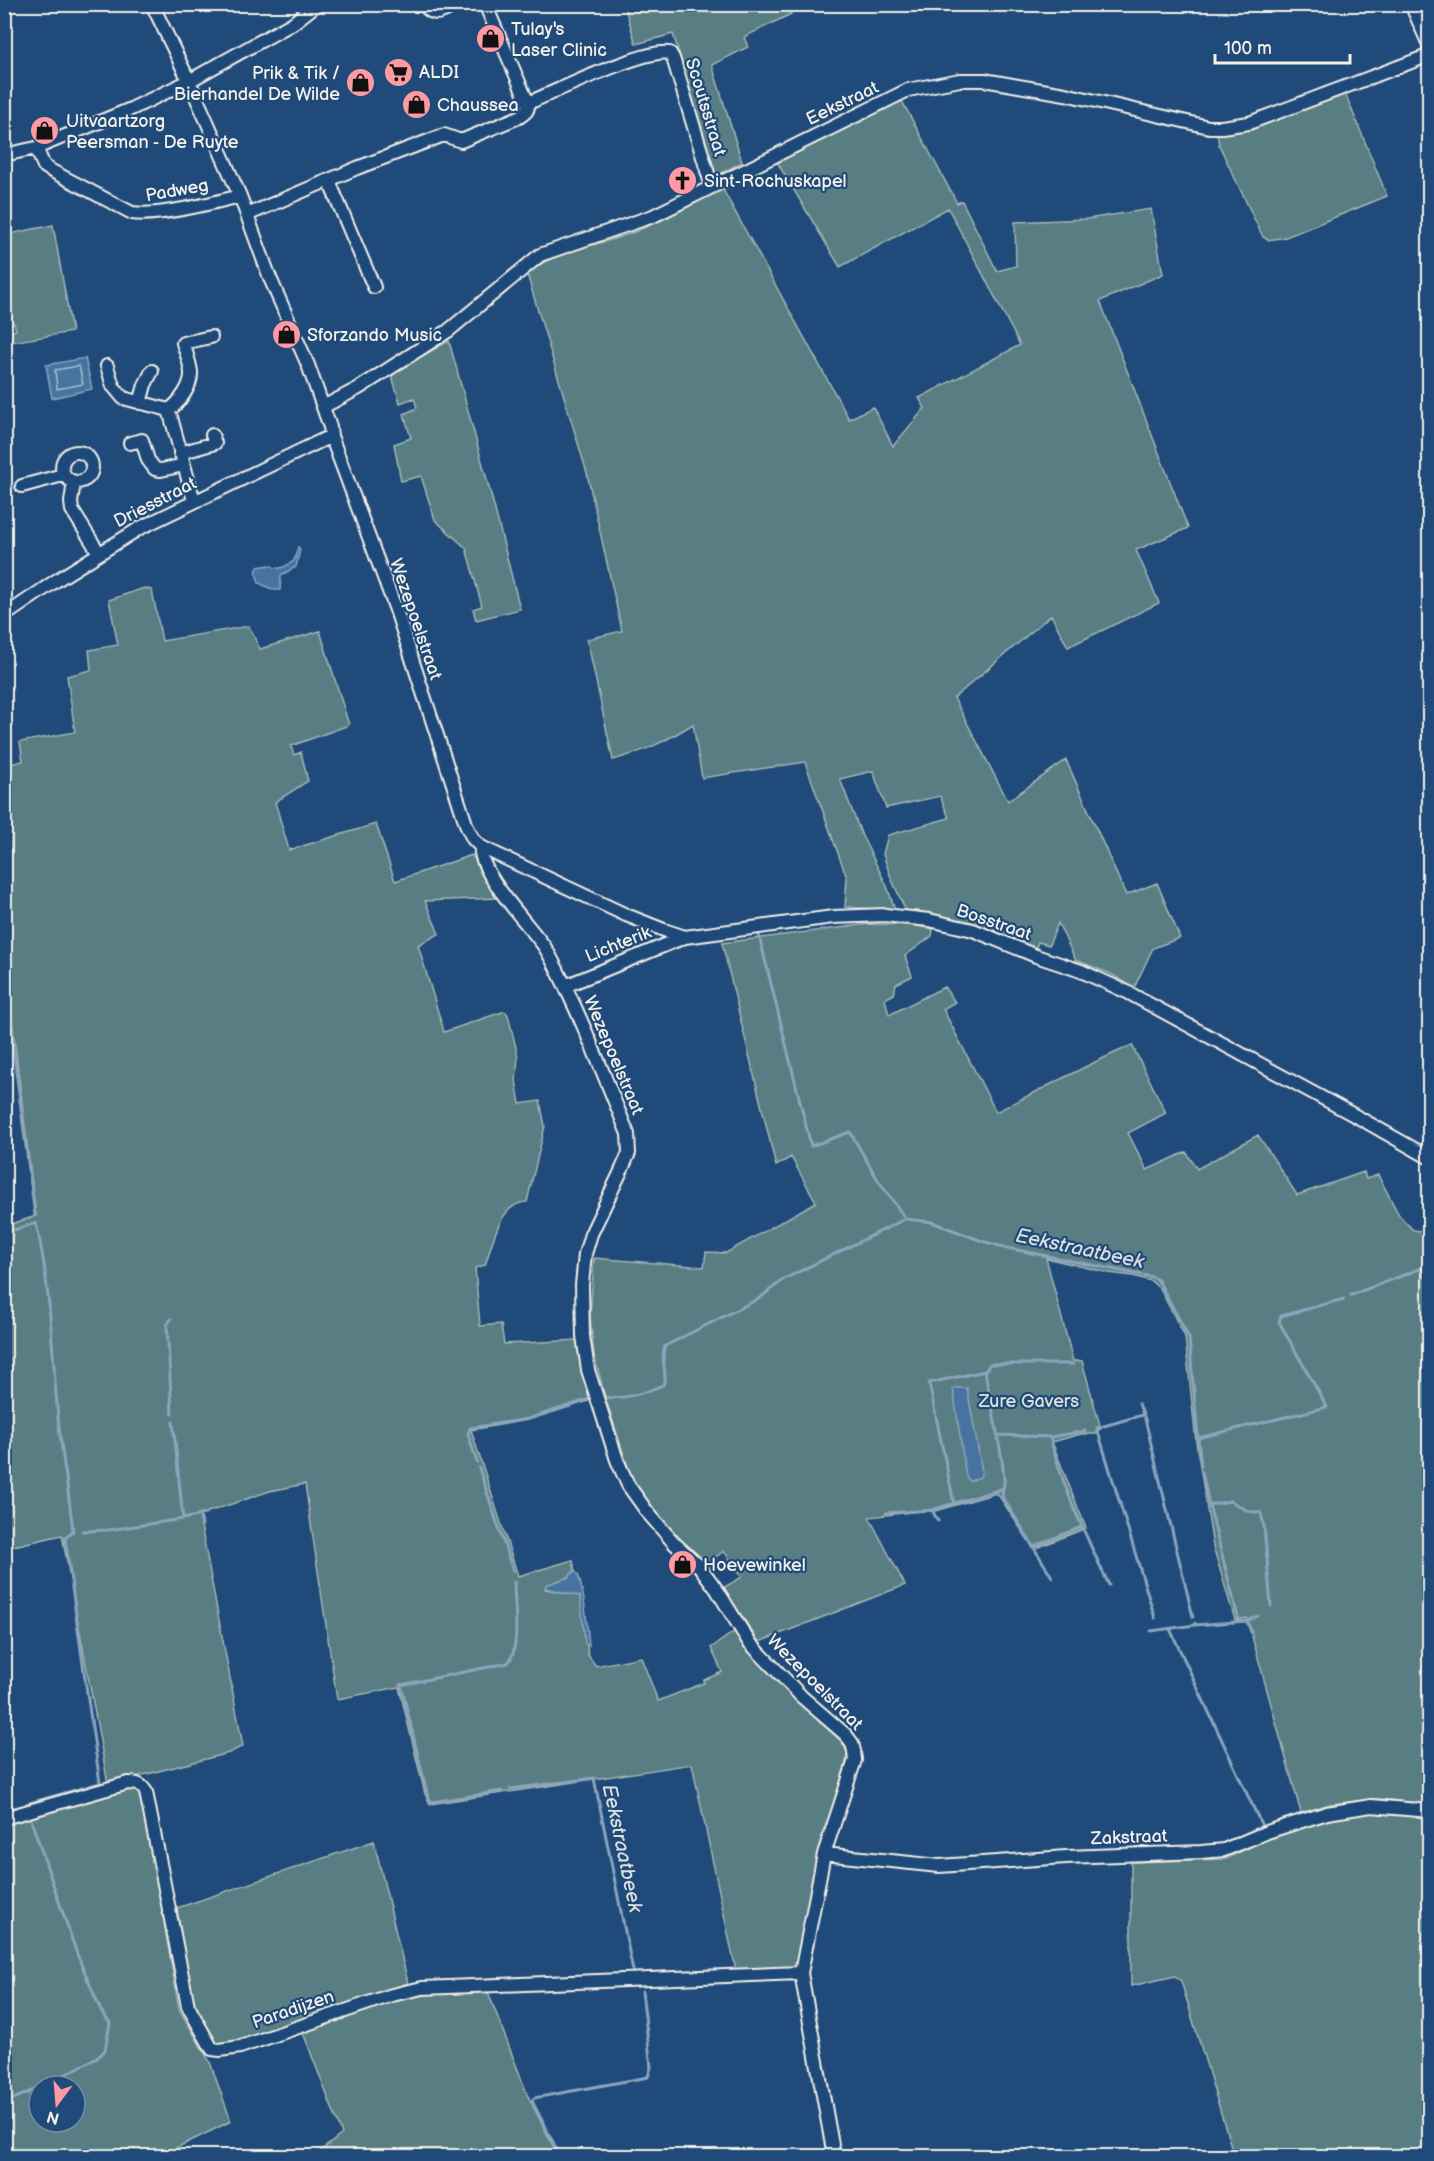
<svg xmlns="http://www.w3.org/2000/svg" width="1434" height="2161" font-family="'Balsamiq Sans',sans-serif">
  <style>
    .green { fill: #597d82; stroke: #a6b7b5; stroke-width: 1.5; fill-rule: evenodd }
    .water { fill: #4673a1; stroke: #8ca5bd; stroke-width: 1.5 }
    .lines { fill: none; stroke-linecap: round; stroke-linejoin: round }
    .shore { stroke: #aebfcc; stroke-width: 1.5 }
    .stream { stroke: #8ca5bd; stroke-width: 3 }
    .minor-casing { stroke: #f4f1e8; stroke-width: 16 }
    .minor { stroke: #1f4a7a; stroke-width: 12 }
    .labels { text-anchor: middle; stroke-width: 4.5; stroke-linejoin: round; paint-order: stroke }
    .poi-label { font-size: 18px; fill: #f4f1e8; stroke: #1f4a7a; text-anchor: start }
    .street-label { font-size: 18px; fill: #f4f1e8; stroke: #1f4a7a }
    .park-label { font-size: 18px; fill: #dde0d9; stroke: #1f4a7a }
    .water-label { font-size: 20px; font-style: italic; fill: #dadedd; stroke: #1f4a7a }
  </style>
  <rect width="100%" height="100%" fill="#1f4a7a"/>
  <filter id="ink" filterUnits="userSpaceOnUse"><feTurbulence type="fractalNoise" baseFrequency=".0167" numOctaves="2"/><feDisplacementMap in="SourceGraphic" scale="12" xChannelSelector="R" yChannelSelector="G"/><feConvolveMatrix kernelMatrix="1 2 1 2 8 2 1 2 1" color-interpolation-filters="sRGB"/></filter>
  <g filter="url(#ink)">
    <path class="green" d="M 624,5 L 788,5 L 791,14 L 744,37 L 748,47 L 712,65 L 742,162 L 716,176 L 673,34 L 636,44 Z
      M 1345,93 L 1387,196 L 1286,237 L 1268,240 L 1263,237 L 1219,145 L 1217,133 L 1262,125 Z
      M 902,101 L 957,203 L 962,201 L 997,271 L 1016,266 L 1015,222 L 1087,219 L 1151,209 L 1163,274 L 1100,301 L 1188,528 L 1136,550 L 1159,603 L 1068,647 L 1051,615 L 954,698 L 1008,801 L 1066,760 L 1126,895 L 1157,883 L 1180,938 L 1153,948 L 1134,988 L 1111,974 L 1078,961 L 1077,963 L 1058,923 L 1049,945 L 1038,942 L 1035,950 L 1033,947 L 970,922 L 906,911 L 891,878 L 883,854 L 888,835 L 949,818 L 940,796 L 886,808 L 873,771 L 840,779 L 862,836 L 887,886 L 895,910 L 845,907 L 847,878 L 805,762 L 702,778 L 693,724 C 664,742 646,751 613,760 L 587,639 L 622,631 L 587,473 L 527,274 C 555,250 593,247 626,235 C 660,223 691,205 722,188 L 849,419 L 873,407 L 893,446 L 925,408 L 919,398 L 1020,345 L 948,208 L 840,267 L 777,162 L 868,116 Z
      M 53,225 L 72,332 L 12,342 L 10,332 L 16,330 L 14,323 L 9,324 L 5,297 L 5,235 Z
      M 449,341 L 493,502 L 520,609 L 476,620 L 473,609 L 482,606 L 466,548 L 435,520 L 421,476 L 401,481 L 394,444 L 411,438 L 404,414 L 417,408 L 414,398 L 400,403 L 391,373 Z
      M 144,588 L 152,590 L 162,641 L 249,626 L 260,649 L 320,631 L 349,725 L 291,746 L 294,755 L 301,752 L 308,781 L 275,802 L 289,850 L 376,824 L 395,881 L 472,855 L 498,898 L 425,901 L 439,934 L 418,945 L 444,1032 L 502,1012 L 506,1012 L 508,1015 L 518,1056 L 516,1081 L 520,1104 L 540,1101 L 545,1126 L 527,1202 C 499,1203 493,1243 485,1265 L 475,1268 L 480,1326 L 501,1324 L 504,1344 L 579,1340 L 592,1400 L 528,1420 L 471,1430 L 518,1576 L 573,1560 L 575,1572 L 572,1573 L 569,1577 L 546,1585 L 545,1589 L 580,1596 L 588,1655 L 596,1666 L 641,1657 L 658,1701 L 704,1683 L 704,1680 L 722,1672 L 711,1648 L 735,1631 L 802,1705 L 841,1741 L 847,1752 L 846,1763 L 817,1860 L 796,1966 L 780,1970 L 736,1971 L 692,1764 L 430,1804 L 425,1794 L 399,1687 L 337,1699 L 305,1484 L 270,1491 L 199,1515 L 243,1746 L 229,1753 L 108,1784 L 62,1535 L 5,1548 L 5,1226 L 36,1216 L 12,1021 L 5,1023 L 4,851 L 11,848 L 5,816 L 5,765 L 23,761 L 20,742 L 75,732 L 67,676 L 91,670 L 89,650 L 118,645 L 109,600 Z
      M 869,924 L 912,925 L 933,929 L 932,936 L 905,956 L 912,976 L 896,984 L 894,994 L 885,999 L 889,1015 L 944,987 L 955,1002 L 943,1009 L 996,1112 L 1093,1063 L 1132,1045 L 1166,1113 L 1128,1133 L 1147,1170 L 1186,1152 L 1197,1169 L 1258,1135 L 1297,1195 L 1364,1172 L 1366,1179 L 1378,1175 L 1399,1215 L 1413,1230 L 1429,1232 L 1429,1804 L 1378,1799 L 1330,1804 L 1301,1813 L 1247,1618 L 1235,1620 L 1213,1546 L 1196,1442 L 1185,1337 L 1160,1289 L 1151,1281 L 1133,1276 L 1109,1273 L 1046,1258 L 1073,1361 L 1082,1361 L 1101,1429 L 1097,1430 L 1098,1434 L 1081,1434 L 1052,1442 L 1086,1528 L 1034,1549 L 997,1493 L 935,1511 L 920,1511 L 869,1517 L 905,1585 L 759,1642 L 723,1588 L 742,1577 L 724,1551 L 705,1565 L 656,1514 L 632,1479 L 606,1400 L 594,1355 L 590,1316 L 594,1258 L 704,1267 L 706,1252 L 726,1253 L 816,1202 L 791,1157 L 776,1166 L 722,943 Z
      M 127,1789 L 137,1790 L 142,1794 L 179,2009 L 210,2062 L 231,2121 L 160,2156 L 5,2156 L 5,1825 ZM 39,2086 L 75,2086 L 75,2122 L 39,2122 Z
      M 1369,1811 L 1429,1816 L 1429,2156 L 1234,2156 L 1181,1981 L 1175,1976 L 1131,1986 L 1131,1862 L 1226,1859 L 1256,1844 L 1293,1829 L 1341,1816 Z
      M 374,1841 L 408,1983 L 243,2040 L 218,2045 L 213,2042 L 190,1993 L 177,1908 Z
      M 488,1992 L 528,2096 L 558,2156 L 314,2156 L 342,2134 L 302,2030 L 405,1995 L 428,1993 Z"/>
    <path class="water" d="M 85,358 L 92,389 L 52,398 L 46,365 Z
      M 298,547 L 300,550 L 296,567 L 281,575 L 280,590 L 274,590 L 259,583 L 256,573 L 258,567 L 270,565 C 280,572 285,566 294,561 Z
      M 953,1388 L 967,1388 L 982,1471 L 980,1477 L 970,1481 L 966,1477 Z
      M 574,1571 L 578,1574 C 585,1597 587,1622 589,1646 L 585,1643 L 580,1596 L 545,1588 L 546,1585 L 569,1577 Z"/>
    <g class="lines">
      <path class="shore" d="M 79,366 L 83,384 L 57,389 L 55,370 Z"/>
      <path class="stream" d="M 759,935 L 811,1146 L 850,1132 L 878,1180 L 905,1218
        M 5,987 L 35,1215
        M 4,1233 L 36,1223 C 51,1287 52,1352 58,1418 C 62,1456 69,1493 73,1531 L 65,1538 L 100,1783 L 26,1804
        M 1351,1295 L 1422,1268 L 1430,1289
        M 171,1319 L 167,1325 L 172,1414
        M 985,1371 L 990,1364 L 1073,1364
        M 603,1397 C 622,1400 645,1393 663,1385 C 669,1373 659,1359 665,1346 L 760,1298 L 784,1279 L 905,1219 L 932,1222 L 982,1241 L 1007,1248 L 1152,1277 L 1158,1280 L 1189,1338 L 1198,1438 L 1327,1407 L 1279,1322 L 1281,1316 L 1344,1299
        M 1139,1404 L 1145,1419 L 1193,1617
        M 1142,1415 L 1097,1428 L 1155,1618
        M 997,1435 L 1050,1437 L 1085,1431
        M 1050,1437 C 1063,1489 1086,1536 1109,1585
        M 1198,1438 L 1201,1466
        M 477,1462 L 468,1434 L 470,1428 L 528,1419 L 590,1399
        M 479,1468 L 513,1571
        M 1202,1472 L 1209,1505 L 1230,1501 L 1248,1511 L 1261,1513 L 1264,1526 L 1271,1606
        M 954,1503 L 929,1383 L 985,1371 C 991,1407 1001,1442 1004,1478 C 1005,1485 1002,1489 1002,1496 L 1052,1577
        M 1209,1505 L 1239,1621
        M 932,1510 L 938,1521
        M 886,1513 L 932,1510 L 1001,1489
        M 200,1515 L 202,1525
        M 183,1519 L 205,1514
        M 82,1531 L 109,1530 L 183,1519 L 173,1422
        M 1033,1547 L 1081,1527
        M 1247,1621 L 1258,1616
        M 1195,1623 L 1195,1625 L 1247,1621 L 1251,1632
        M 1170,1629 L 1262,1826 L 1246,1834
        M 1151,1631 L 1195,1625
        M 510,1789 L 594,1778 L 633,1971
        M 502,1791 L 432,1802 L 428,1797 L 401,1685 L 508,1663 C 521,1648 514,1603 514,1582
        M 31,1820 L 77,1954 L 101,2011 L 110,2023 L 105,2050 L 97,2058 L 43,2086
        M 4,2103 L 39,2088
        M 560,2156 L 532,2101 L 534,2098 L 648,2077 L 651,2067 L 642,1991"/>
      <defs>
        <path id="minor" d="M 152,4 L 189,81 L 240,196 L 270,278 L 308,365 L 330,427 L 331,436 L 396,610 L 467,827 L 473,839 L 481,847 L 626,915 L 664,930 L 685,937 L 833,917 L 885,915 L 929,920 L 973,930 L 1036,956 L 1081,971 L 1127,992 L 1363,1120 L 1430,1158
          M 423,4 C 435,20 442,11 458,4
          M 485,4 L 528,103
          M 1411,4 L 1430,47
          M 36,148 L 44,166 L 50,170 L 132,213 C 157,217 213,203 240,196
          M 4,155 L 36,148 L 131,109 L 189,81 L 293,23 L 317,4
          M 329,181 L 374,287
          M 247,215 L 357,168 L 444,135 L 461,141 L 519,117 C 525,113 529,111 528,103 C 555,92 645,48 670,53 L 673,58 L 712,187
          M 107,366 L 113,386 L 123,398 L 169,410 C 179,403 192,386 191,372 C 190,363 186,352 183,343 L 211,337
          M 140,403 L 145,385 L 152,371
          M 323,407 L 359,388 L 448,331 L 540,255 L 653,216 L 908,90 L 960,80 L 984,80 L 1065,94 L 1209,127 L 1222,127 L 1249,123 L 1430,55
          M 169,410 L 194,501
          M 130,443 L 142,440 L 148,460 L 155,469 L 161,470 L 184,465
          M62 467a15 15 0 1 1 30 0a15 15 0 1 1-30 0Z
          M 180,453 L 215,443 L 212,435
          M 74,482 L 71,502 L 72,510 L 99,553
          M 22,486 L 63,475
          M 4,616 L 57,580 L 140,528 L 331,436
          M 481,847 C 477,871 529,925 544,946 C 555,963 564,984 573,1003 C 593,1046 610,1090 628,1134 L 629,1153 L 622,1169 L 591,1234 L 585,1254 L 582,1285 L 583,1336 L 588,1370 L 617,1460 L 628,1485 L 648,1513 L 674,1543 L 700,1567 L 717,1590 L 749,1642 L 802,1697 L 846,1735 L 852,1743 L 854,1751 L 855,1760 L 824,1854 L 801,1973 L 834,2156
          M 565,986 L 685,937
          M 4,1818 L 128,1783 C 137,1783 141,1784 146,1792 L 188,2006 L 212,2049 L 220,2050 L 240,2047 L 392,1995 L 422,1988 L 801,1973
          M 824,1854 L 939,1866 L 1066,1857 L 1201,1852 L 1224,1850 L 1267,1832 L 1327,1813 L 1371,1806 L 1430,1811"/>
      </defs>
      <use href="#minor" class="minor-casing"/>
      <use href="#minor" class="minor"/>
    </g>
  </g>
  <defs>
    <symbol id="shop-disc" viewBox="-11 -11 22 22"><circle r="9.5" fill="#ff9aa2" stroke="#1f4a7a"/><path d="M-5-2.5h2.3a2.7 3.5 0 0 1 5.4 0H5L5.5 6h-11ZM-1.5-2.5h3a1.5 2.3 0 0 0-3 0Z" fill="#111"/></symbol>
    <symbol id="supermarket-disc" viewBox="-11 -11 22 22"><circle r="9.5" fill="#ff9aa2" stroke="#1f4a7a"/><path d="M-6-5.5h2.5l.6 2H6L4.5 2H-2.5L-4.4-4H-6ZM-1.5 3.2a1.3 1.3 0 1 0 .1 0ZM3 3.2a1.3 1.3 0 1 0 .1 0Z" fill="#111"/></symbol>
    <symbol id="church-disc" viewBox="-11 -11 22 22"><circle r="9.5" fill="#ff9aa2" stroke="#1f4a7a"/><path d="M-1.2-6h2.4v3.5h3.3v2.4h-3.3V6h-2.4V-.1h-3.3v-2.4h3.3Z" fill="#111"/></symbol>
  </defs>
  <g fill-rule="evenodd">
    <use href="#shop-disc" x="474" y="22" width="33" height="33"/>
    <use href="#supermarket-disc" x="382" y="56" width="33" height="33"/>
    <use href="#shop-disc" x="344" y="66" width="33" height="33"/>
    <use href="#shop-disc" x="400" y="88" width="33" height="33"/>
    <use href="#shop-disc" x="28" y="114" width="33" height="33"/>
    <use href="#church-disc" x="666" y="164" width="33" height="33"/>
    <use href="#shop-disc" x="270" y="318" width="33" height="33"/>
    <use href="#shop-disc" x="666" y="1548" width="33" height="33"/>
  </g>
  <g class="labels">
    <g class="poi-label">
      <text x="511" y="35">Tulay's<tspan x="511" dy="21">Laser Clinic</tspan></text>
      <text x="419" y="78">ALDI</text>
      <text x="340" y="79" text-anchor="end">Prik &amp; Tik /<tspan x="340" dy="21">Bierhandel De Wilde</tspan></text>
      <text x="437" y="111">Chaussea</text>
      <text x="66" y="127">Uitvaartzorg<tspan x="66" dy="21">Peersman - De Ruyte</tspan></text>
      <text x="704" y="187">Sint-Rochuskapel</text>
      <text x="307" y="341">Sforzando Music</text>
      <text x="703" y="1571">Hoevewinkel</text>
    </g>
    <g class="street-label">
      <text transform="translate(842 103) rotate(-26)" y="6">Eekstraat</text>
      <text transform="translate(706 107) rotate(73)" y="6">Scoutsstraat</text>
      <text transform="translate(177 190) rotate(-10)" y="6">Padweg</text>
      <text transform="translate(155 502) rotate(-27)" y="6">Driesstraat</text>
      <text transform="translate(416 619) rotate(71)" y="6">Wezepoelstraat</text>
      <text transform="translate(994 922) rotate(19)" y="6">Bosstraat</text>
      <text transform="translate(618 944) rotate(-22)" y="6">Lichterik</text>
      <text transform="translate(614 1055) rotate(67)" y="6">Wezepoelstraat</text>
      <text transform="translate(815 1682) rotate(45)" y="6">Wezepoelstraat</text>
      <text transform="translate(1129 1837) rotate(-2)" y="6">Zakstraat</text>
      <text transform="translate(293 2009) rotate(-19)" y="6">Paradijzen</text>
    </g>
    <g class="park-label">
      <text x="1029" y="1407">Zure Gavers</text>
    </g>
    <g class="water-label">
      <text transform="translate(1080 1248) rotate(12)" y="7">Eekstraatbeek</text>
      <text transform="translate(623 1848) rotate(78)" y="7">Eekstraatbeek</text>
    </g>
  </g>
  <rect width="1434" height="2161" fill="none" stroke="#1f4a7a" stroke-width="24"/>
  <rect x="12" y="12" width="1410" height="2137" fill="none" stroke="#f4f1e8" stroke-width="2" filter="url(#ink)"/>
  <g transform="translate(57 2104) rotate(196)"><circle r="28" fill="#1f4a7a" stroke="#748da6" stroke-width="1.5"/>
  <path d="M0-4.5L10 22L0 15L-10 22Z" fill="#ff9aa2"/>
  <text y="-9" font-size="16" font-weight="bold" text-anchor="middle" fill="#f4f1e8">N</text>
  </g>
  <path d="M1215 54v9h135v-9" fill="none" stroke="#f4f1e8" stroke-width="3"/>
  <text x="1224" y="54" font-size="18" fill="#f4f1e8" stroke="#1f4a7a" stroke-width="4.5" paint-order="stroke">100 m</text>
</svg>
